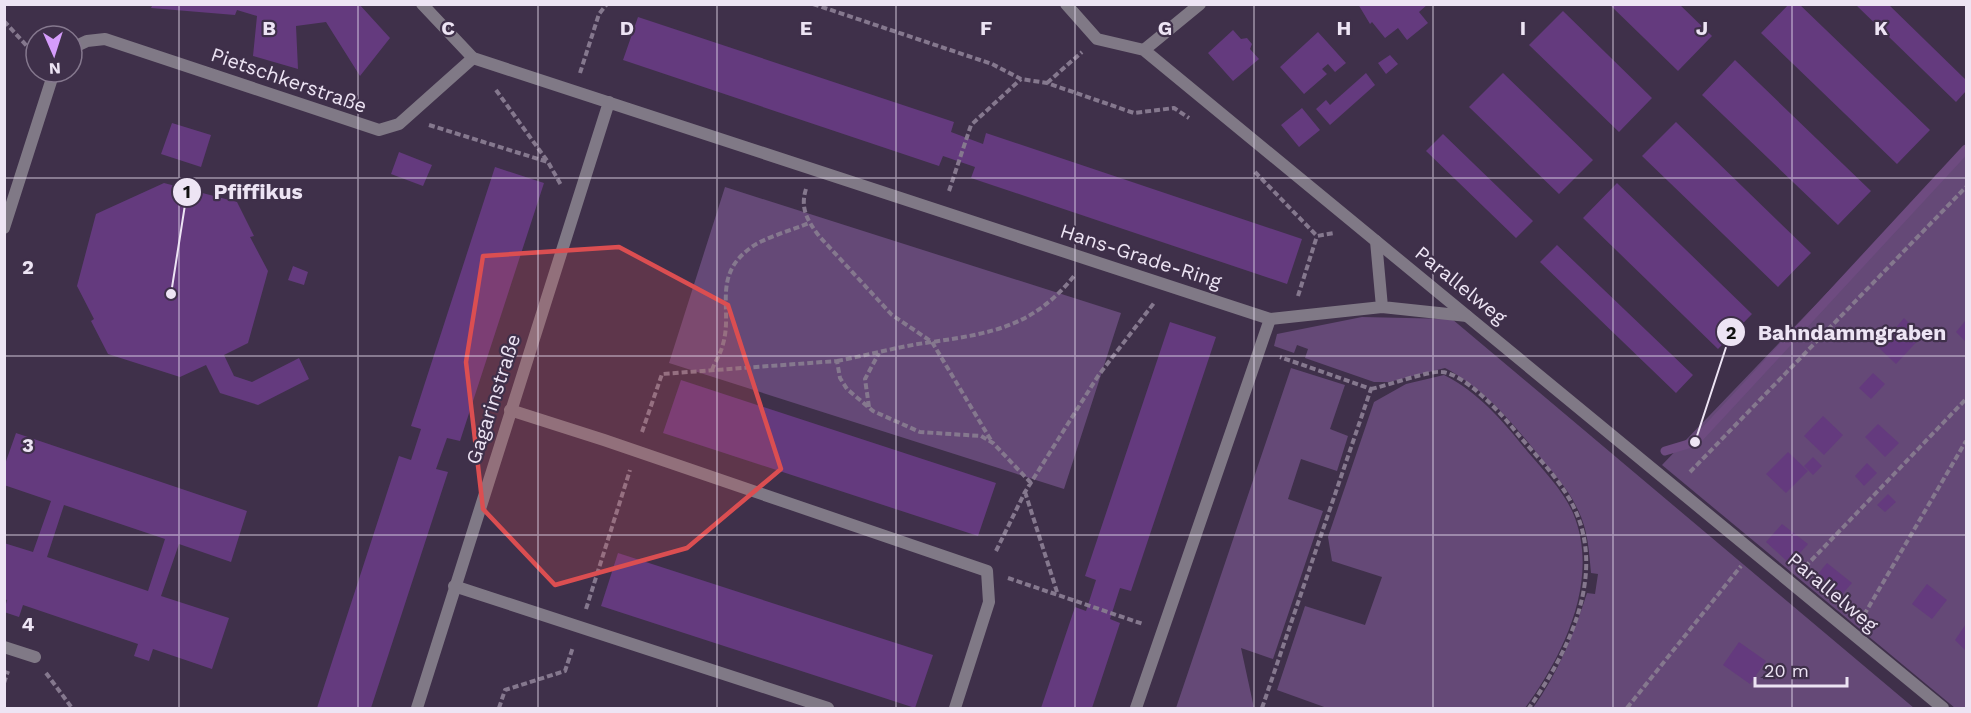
<svg xmlns="http://www.w3.org/2000/svg" width="1971" height="713" font-family="'Work Sans',sans-serif">
  <style>
    .green { fill: #654977 }
    .lines { fill: none; stroke-linecap: round; stroke-linejoin: round }
    .stream { stroke: #6e4b80; stroke-width: 9 }
    .building { fill: #643a7e; fill-rule: evenodd }
    .path { stroke: #85788e; stroke-width: 4; stroke-dasharray: 6 3; stroke-linecap: butt }
    .service { stroke: #807986; stroke-width: 12 }
    .minor { stroke: #807986; stroke-width: 12 }
    .marked { fill: #db4e51; fill-opacity: 0.2; stroke: #db4e51; stroke-width: 4.5; stroke-linejoin: round }
    .grid { fill: none; stroke: #ede4f4; stroke-width: 1.5; stroke-opacity: 0.55 }
    .labels { text-anchor: middle; stroke-width: 4.5; stroke-linejoin: round; paint-order: stroke }
    .street-label { font-size: 20px; fill: #ede4f4; stroke: #3f304a }
    .grid-label { font-size: 20px; text-anchor: middle; font-weight: bold; fill: #ede4f4; stroke: #3f304a; stroke-width: 4.5; stroke-linejoin: round; paint-order: stroke }
    .leader { fill: none; stroke: #ede4f4; stroke-width: 2 }
    .callout-dot { fill: #ede4f4; stroke: #3f304a; stroke-width: 2 }
    .mark-label { font-size: 18px; text-anchor: middle; font-weight: bold; fill: #111 }
    .callout-label { font-size: 21px; text-anchor: middle; font-weight: bold; fill: #ede4f4; stroke: #3f304a; stroke-width: 4.5; stroke-linejoin: round; paint-order: stroke }
  </style>
  <rect width="100%" height="100%" fill="#3f304a"/>
  <path class="green" d="M 1966,148 L 1966,708 L 1955,708 L 1662,465 Z
    M 725,187 L 1121,313 L 1064,489 L 669,363 Z
    M 1362,317 L 1452,319 L 1914,708 L 1533,708 C 1558,673 1574,634 1587,593 L 1595,594 L 1598,574 L 1591,573 C 1589,551 1588,530 1578,510 C 1570,492 1557,477 1544,462 C 1515,426 1487,390 1445,368 L 1389,382 L 1374,382 L 1305,358 L 1308,349 L 1297,345 L 1294,353 L 1274,346 L 1277,334 Z
    M 1291,368 L 1345,385 L 1330,429 L 1348,436 L 1337,471 L 1301,459 L 1288,499 L 1323,511 L 1273,659 L 1241,648 L 1254,708 L 1176,708 Z
    M 1444,375 C 1478,392 1503,421 1527,451 C 1543,470 1563,490 1573,513 C 1601,579 1563,656 1525,708 L 1327,708 L 1277,690 L 1305,606 L 1365,625 L 1382,577 L 1332,561 L 1328,537 L 1374,402 L 1406,384 Z"/>
  <g class="lines">
    <path class="stream" d="M 1665,451 L 1695,442 L 1966,149"/>
  </g>
  <path class="building" d="M 153,4 L 359,4 L 390,38 L 360,76 L 326,22 L 296,26 L 298,69 L 253,56 L 257,16 L 237,10 L 235,15 L 151,8 Z
    M 1358,4 L 1428,4 L 1419,12 L 1428,23 L 1407,40 L 1398,28 L 1385,38 L 1372,22 L 1370,24 Z
    M 1609,4 L 1679,4 L 1712,36 L 1678,71 Z
    M 1789,4 L 1799,4 L 1930,130 L 1897,164 L 1761,33 Z
    M 1855,4 L 1888,4 L 1966,80 L 1966,91 L 1956,102 Z
    M 1563,11 L 1652,98 L 1619,132 L 1529,45 Z
    M 638,17 L 954,122 L 951,132 L 983,144 L 986,133 L 1302,239 L 1287,284 L 971,178 L 975,167 L 943,156 L 939,166 L 623,60 Z
    M 1233,30 L 1241,39 L 1247,38 L 1252,44 L 1250,49 L 1259,59 L 1233,81 L 1208,53 Z
    M 1318,32 L 1346,63 L 1335,72 L 1328,64 L 1322,69 L 1327,74 L 1304,94 L 1280,67 Z
    M 1390,55 L 1398,64 L 1386,74 L 1378,63 Z
    M 1735,60 L 1871,191 L 1838,225 L 1702,95 Z
    M 1366,73 L 1375,85 L 1330,125 L 1316,109 L 1326,100 L 1330,105 Z
    M 1503,73 L 1593,160 L 1559,194 L 1469,107 Z
    M 1302,108 L 1320,130 L 1299,147 L 1281,125 Z
    M 1676,122 L 1811,253 L 1778,287 L 1642,156 Z
    M 172,123 L 211,135 L 201,167 L 161,154 Z
    M 1443,134 L 1533,221 L 1516,238 L 1426,151 Z
    M 399,152 L 432,165 L 423,186 L 391,174 Z
    M 495,167 L 544,183 L 460,441 L 447,438 L 436,469 L 448,472 L 371,708 L 317,708 L 399,456 L 411,460 L 421,429 L 411,426 Z
    M 164,183 L 237,202 L 254,236 L 250,237 L 268,271 L 248,343 L 224,355 L 234,376 L 252,382 L 299,358 L 309,379 L 258,405 L 220,393 L 206,365 L 180,377 L 108,354 L 91,321 L 94,319 L 77,286 L 96,214 Z
    M 1617,183 L 1752,314 L 1718,349 L 1583,218 Z
    M 1557,245 L 1693,375 L 1676,393 L 1540,262 Z
    M 293,266 L 308,272 L 304,285 L 288,280 Z
    M 1904,318 L 1922,336 L 1896,364 L 1879,348 Z
    M 1966,320 L 1966,342 L 1956,332 Z
    M 1170,322 L 1216,337 L 1131,591 L 1120,588 L 1110,619 L 1120,623 L 1092,708 L 1041,708 L 1075,607 L 1086,611 L 1096,580 L 1085,576 Z
    M 1873,373 L 1885,384 L 1871,399 L 1859,388 Z
    M 681,380 L 996,483 L 978,536 L 663,433 Z
    M 1823,416 L 1843,435 L 1824,455 L 1804,436 Z
    M 1878,424 L 1899,443 L 1885,457 L 1865,437 Z
    M 16,433 L 247,511 L 231,562 L 179,544 L 161,596 L 229,618 L 212,669 L 153,649 L 149,661 L 134,656 L 138,644 L 23,605 L 19,617 L 4,612 L 7,600 L 4,599 L 4,543 L 33,552 L 51,501 L 4,485 L 4,467 ZM 64,505 L 165,539 L 148,591 L 47,557 Z
    M 1788,452 L 1808,471 L 1786,493 L 1766,474 Z
    M 1813,457 L 1822,466 L 1813,475 L 1804,466 Z
    M 1867,463 L 1877,473 L 1864,486 L 1855,476 Z
    M 1888,494 L 1896,502 L 1885,512 L 1877,505 Z
    M 1782,524 L 1808,544 L 1790,564 L 1766,542 Z
    M 618,553 L 933,655 L 915,708 L 601,606 Z
    M 1827,563 L 1852,583 L 1837,600 L 1813,580 Z
    M 1927,584 L 1947,600 L 1932,619 L 1912,604 Z
    M 1966,624 L 1966,651 L 1955,640 Z
    M 1739,642 L 1766,661 L 1750,684 L 1723,665 Z"/>
  <g class="lines">
    <path class="path" d="M 813,4 L 992,64 L 1021,79 L 1047,83 L 1134,113 L 1174,108 L 1189,118
      M 4,21 L 36,56
      M 580,73 L 599,14 L 607,4
      M 1047,83 L 1082,52
      M 496,90 L 548,162 L 561,185
      M 429,125 L 548,162
      M 1255,172 L 1317,236 L 1334,233
      M 806,189 C 800,208 807,220 819,236 L 892,315 L 932,342 L 992,442
      M 949,191 L 971,125 L 1021,79
      M 1298,296 L 1317,236
      M 837,361 C 869,355 900,346 932,342 C 993,333 1034,326 1074,276
      M 712,370 C 715,362 721,353 723,344 C 733,310 712,277 749,249 C 762,238 793,230 809,223
      M 1371,389 C 1386,386 1430,370 1442,372 C 1465,374 1502,414 1516,432 C 1537,457 1563,482 1576,512 C 1605,579 1567,654 1529,708
      M 869,407 L 865,379 L 879,353
      M 642,432 L 662,374 L 837,361 L 840,378 L 847,389 L 873,411 L 920,432 L 981,436 L 993,443 L 1031,483
      M 1690,472 L 1966,187
      M 1025,492 L 1058,595
      M 996,551 L 1025,492 L 1098,376 L 1154,303
      M 1805,567 L 1966,399
      M 1008,578 L 1143,624
      M 586,609 L 630,470
      M 1864,615 L 1966,441
      M 46,673 L 72,708
      M 4,683 L 8,671
      M 499,708 L 505,690 L 565,671 L 573,647
      M 1262,708 L 1371,389 L 1280,357
      M 1627,708 L 1741,566"/>
    <path class="service" d="M 72,48 L 87,41 L 105,39 L 379,130 L 399,124 L 473,58
      M 4,228 L 54,72
      M 1376,241 L 1382,307
      M 1270,319 L 1382,307 L 1467,316
      M 510,410 L 604,440 L 987,571 L 989,602 L 955,708
      M 454,586 L 828,708
      M 4,647 L 35,657"/>
    <path class="minor" d="M 422,4 L 473,58 L 1270,319 L 1136,708
      M 1066,4 L 1097,39 L 1144,50 L 1200,4
      M 1144,50 L 1943,708
      M 417,708 L 609,102"/>
  </g>
  <path class="marked" d="M 619,247 L 728,305 L 781,469 L 687,548 L 555,585 L 483,509 L 466,362 L 483,256 Z"/>
  <path class="grid" d="M 179,4 L 179,708M 358,4 L 358,708M 538,4 L 538,708M 717,4 L 717,708M 896,4 L 896,708M 1075,4 L 1075,708M 1254,4 L 1254,708M 1433,4 L 1433,708M 1613,4 L 1613,708M 1792,4 L 1792,708M 4,178 L 1966,178M 4,356 L 1966,356M 4,535 L 1966,535"/>
  <g class="labels">
    <g class="street-label">
      <text transform="translate(289 80) rotate(19)" y="7">Pietschkerstraße</text>
      <text transform="translate(1141 256) rotate(18)" y="7">Hans-Grade-Ring</text>
      <text transform="translate(1461 285) rotate(39)" y="7">Parallelweg</text>
      <text transform="translate(493 399) rotate(-72)" y="7">Gagarinstraße</text>
      <text transform="translate(1833 592) rotate(40)" y="7">Parallelweg</text>
    </g>
  </g>
  <g class="grid-label">
    <text x="269" y="35">B</text>
    <text x="448" y="35">C</text>
    <text x="627" y="35">D</text>
    <text x="806" y="35">E</text>
    <text x="986" y="35">F</text>
    <text x="1165" y="35">G</text>
    <text x="1344" y="35">H</text>
    <text x="1523" y="35">I</text>
    <text x="1702" y="35">J</text>
    <text x="1881" y="35">K</text>
    <text x="28" y="274">2</text>
    <text x="28" y="452">3</text>
    <text x="28" y="631">4</text>
  </g>
  <path class="leader" d="M171 294L187 192M1695 442L1731 332"/>
  <g class="callout-dot">
    <circle cx="171" cy="294" r="6"/>
    <circle cx="1695" cy="442" r="6"/>
    <circle cx="187" cy="192" r="15"/>
    <circle cx="1731" cy="332" r="15"/>
  </g>
  <g class="mark-label">
    <text x="187" y="198">1</text>
    <text x="1731" y="339">2</text>
  </g>
  <g class="callout-label">
    <text x="258" y="199">Pfiffikus</text>
    <text x="1852" y="340">Bahndammgraben</text>
  </g>
  <rect width="1971" height="713" fill="none" stroke="#ede4f4" stroke-width="12"/>
  <g transform="translate(54 54) rotate(177)"><circle r="28" fill="#3f304a" stroke="#85788e" stroke-width="1.5"/>
  <path d="M0-4.5L10 22L0 15L-10 22Z" fill="#d59cfb"/>
  <text y="-9" font-size="16" font-weight="bold" text-anchor="middle" fill="#ede4f4">N</text>
  </g>
  <path d="M1755 677v9h92v-9" fill="none" stroke="#ede4f4" stroke-width="3"/>
  <text x="1764" y="677" font-size="18" fill="#ede4f4" stroke="#3f304a" stroke-width="4.5" paint-order="stroke">20 m</text>
</svg>
